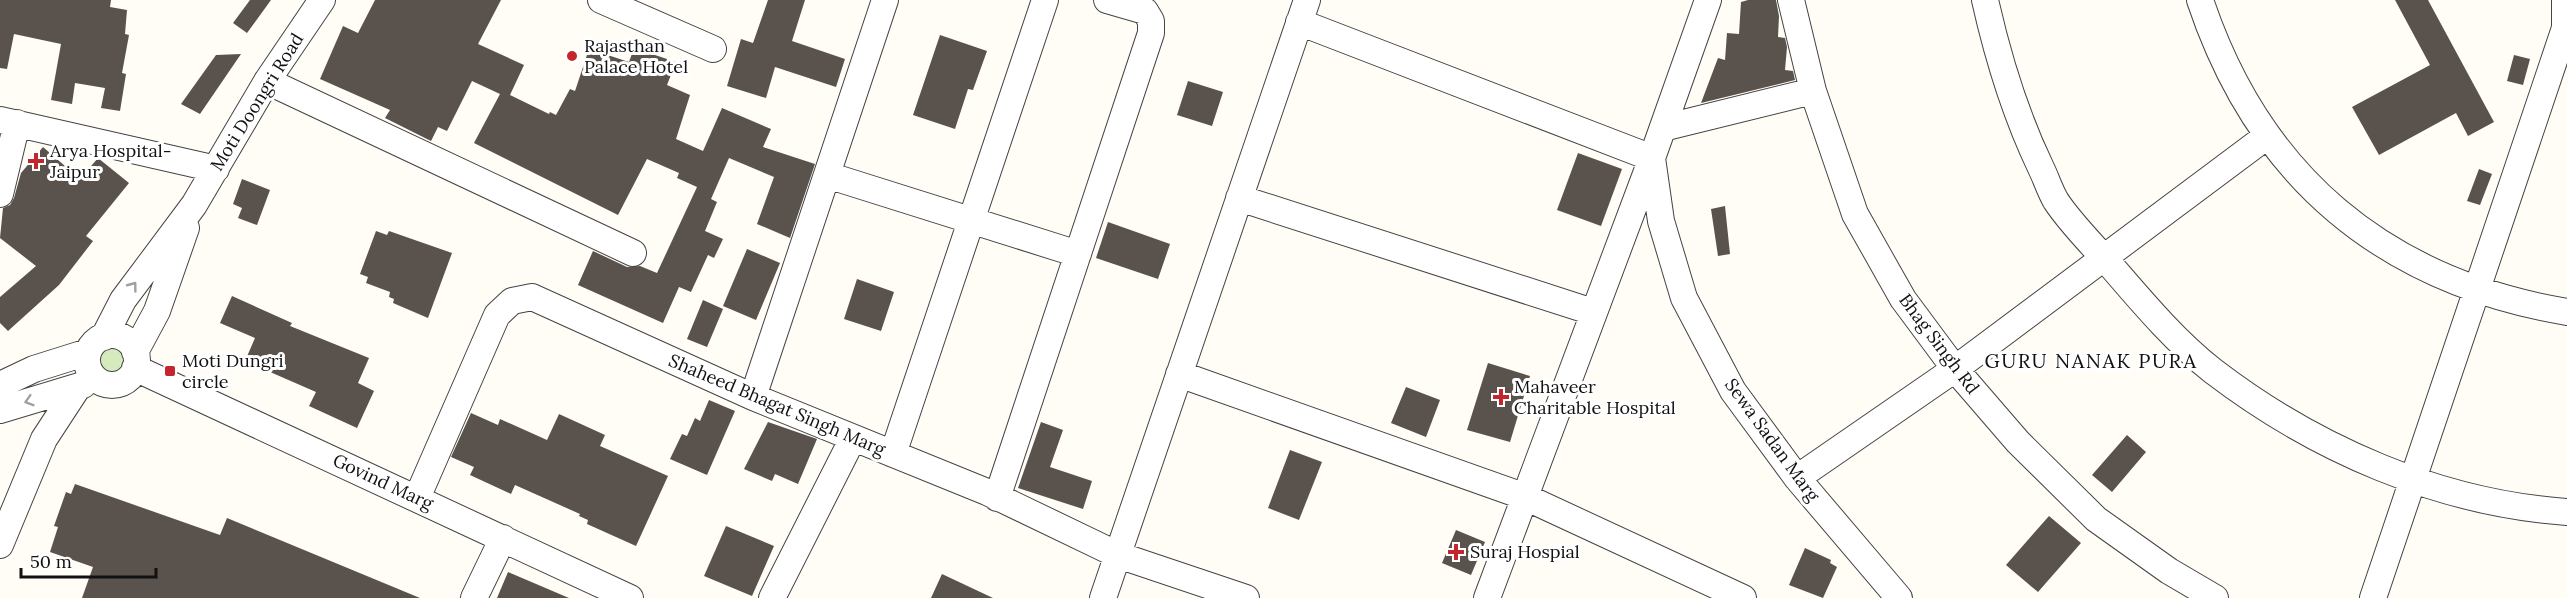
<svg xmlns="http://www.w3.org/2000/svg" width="2567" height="598" font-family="Lora,serif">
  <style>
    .green { fill: #d5ebbd }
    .building { fill: #5a524d }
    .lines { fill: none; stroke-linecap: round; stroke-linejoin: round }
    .minor-casing { stroke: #444; stroke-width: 28 }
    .minor { stroke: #fff; stroke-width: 26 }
    .oneway { stroke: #a0a0a0 }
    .poi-dot { fill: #c4262e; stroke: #fff; stroke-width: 2 }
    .labels { text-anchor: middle; stroke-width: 6; stroke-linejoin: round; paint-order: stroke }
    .poi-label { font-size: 18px; fill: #111; stroke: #fff; text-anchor: start }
    .street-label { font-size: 18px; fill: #111; stroke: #fff }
    .neighbourhood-label { font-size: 20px; letter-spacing: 1.5px; fill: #111; stroke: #fff }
  </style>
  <rect width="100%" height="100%" fill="#fffdf5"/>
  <path class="green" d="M97 360a15 15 0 1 1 30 0a15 15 0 1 1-30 0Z"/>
  <path class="building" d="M 0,0 L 111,0 L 110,7 L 127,10 L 125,34 L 129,35 L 122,73 L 126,74 L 120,111 L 101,108 L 105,88 L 75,83 L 72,104 L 51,100 L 61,44 L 14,34 L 7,69 L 0,68 Z
    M 250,0 L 271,0 L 247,33 L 233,23 Z
    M 375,0 L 501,0 L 478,44 L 524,65 L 510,95 L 549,114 L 550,112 L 556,115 L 570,89 L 575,91 L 589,49 L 629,62 L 634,48 L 676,62 L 667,85 L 690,95 L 676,139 L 703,151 L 722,108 L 771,129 L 763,147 L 815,164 L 790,238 L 757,224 L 774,177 L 729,158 L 711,199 L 717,202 L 705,231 L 723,239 L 714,258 L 708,255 L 691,292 L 679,287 L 663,323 L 578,285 L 593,251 L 627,267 L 640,266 L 657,273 L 697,187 L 677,178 L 679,173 L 647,159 L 618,215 L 474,143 L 500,94 L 472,81 L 447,131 L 438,127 L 431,141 L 385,118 L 390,110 L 320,79 L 343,26 L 358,33 Z
    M 768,0 L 805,0 L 792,41 L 845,59 L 836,87 L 775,67 L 766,98 L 727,86 L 741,39 L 753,43 Z
    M 1748,0 L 1776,0 L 1779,16 L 1778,37 L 1785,38 L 1787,47 L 1785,70 L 1793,71 L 1795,80 L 1701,103 L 1718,58 L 1725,60 L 1727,33 L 1739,34 L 1741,2 Z
    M 2395,0 L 2428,0 L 2494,122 L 2468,136 L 2456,113 L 2379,155 L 2352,107 L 2430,65 Z
    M 940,35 L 987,51 L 973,90 L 968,89 L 955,129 L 913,115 Z
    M 241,54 L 200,114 L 181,104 L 216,55 Z
    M 2514,55 L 2530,59 L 2523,85 L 2507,81 Z
    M 1188,81 L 1223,92 L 1212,126 L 1177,115 Z
    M 43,147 L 80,179 L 98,158 L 129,183 L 86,236 L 93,241 L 59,285 L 8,331 L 0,323 L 0,297 L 36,266 L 0,238 L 3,208 L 10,205 L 14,198 L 21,173 Z
    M 1578,153 L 1622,169 L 1601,226 L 1557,210 Z
    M 2479,169 L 2492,174 L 2480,205 L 2467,201 Z
    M 242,179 L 270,190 L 257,225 L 238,218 L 242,208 L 233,204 Z
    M 1725,206 L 1730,254 L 1718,256 L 1711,209 Z
    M 1108,222 L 1170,244 L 1158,279 L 1096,258 Z
    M 376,231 L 387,235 L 389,231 L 452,253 L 428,318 L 393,303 L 394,299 L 389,297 L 390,292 L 366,283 L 368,277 L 360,274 Z
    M 747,249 L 780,263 L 756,320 L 723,306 Z
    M 857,279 L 894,292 L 881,331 L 844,319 Z
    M 232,296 L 292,323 L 290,326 L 369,358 L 358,383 L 374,391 L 357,428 L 309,406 L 316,392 L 245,361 L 255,338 L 220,323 Z
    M 703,300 L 723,309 L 707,347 L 687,339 Z
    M 1488,363 L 1530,376 L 1510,442 L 1467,430 Z
    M 1406,387 L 1440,400 L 1426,437 L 1391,423 Z
    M 709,400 L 735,411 L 707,475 L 670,459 L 682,434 L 687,436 L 695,418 L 700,421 Z
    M 471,413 L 498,425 L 500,419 L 547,440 L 559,414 L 605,435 L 600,446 L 668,476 L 636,546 L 587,524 L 588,520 L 579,516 L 580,514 L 515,485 L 511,494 L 470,475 L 474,467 L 451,457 Z
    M 768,422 L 817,439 L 798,484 L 775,474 L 772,481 L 744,469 Z
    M 1041,422 L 1063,430 L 1050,467 L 1092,481 L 1083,509 L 1018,488 Z
    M 2127,435 L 2146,452 L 2112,492 L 2092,475 Z
    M 1290,450 L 1322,462 L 1299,520 L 1268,508 Z
    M 75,484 L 220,535 L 227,518 L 420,598 L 82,598 L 93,567 L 50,552 L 58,527 L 54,526 L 66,492 L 71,494 Z
    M 2049,516 L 2081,543 L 2038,592 L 2006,565 Z
    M 726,526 L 774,546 L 752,596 L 704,576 Z
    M 1456,530 L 1485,542 L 1471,575 L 1442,563 Z
    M 1805,548 L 1831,560 L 1830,563 L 1837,567 L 1823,598 L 1789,585 Z
    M 508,572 L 569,598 L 497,598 Z
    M 942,574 L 993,598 L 931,598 Z"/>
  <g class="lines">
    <defs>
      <path id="minor" d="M 601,0 L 713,49
        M 1791,0 L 1813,91 L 1855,214 L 1903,299 L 1955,369 L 2018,442 L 2096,519 L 2169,571 L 2215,598
        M 1985,0 C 1998,58 2015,114 2041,168 C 2046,178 2050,191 2056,201 C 2071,224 2094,246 2112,267 C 2143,303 2175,341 2213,371 C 2315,449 2439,503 2567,512
        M 2200,0 C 2259,177 2384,281 2567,312
        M 1299,22 L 1652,158 L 1661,221 L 1684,298 L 1733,391 L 1797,478 L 1899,598
        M 267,81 L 633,253
        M 0,120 L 216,169
        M 1663,128 L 1813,91
        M 827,175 L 1078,254
        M 0,194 L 17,123
        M 1239,198 L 1593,312
        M87 360a25 25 0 1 1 50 0a25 25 0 1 1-50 0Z
        M 104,337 L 123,300 L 194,205 L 267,81 L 322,0
        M 135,352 L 157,311 L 186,228
        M 135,368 L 630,598
        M 1179,374 L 1523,496 L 1743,598
        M 0,385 L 34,369 L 88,352
        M 753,397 L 885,0
        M 0,410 L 83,385
        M 893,454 L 1045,0
        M 1797,478 L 1955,369 L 2267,136
        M 417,498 L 497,315 L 512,301 L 532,297 L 753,397 L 987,492 L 1118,555 L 1246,598
        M 997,498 L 1151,33 L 1151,21 L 1145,11 L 1107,0
        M 0,545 L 44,439 L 78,387
        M 474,598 L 503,538
        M 772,598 L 853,438
        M 1103,598 L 1307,0
        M 1487,598 L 1652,158 L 1708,0
        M 2373,598 L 2565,28 L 2565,0"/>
    </defs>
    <use href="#minor" class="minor-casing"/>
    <use href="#minor" class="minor"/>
  </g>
  <defs><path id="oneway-chevron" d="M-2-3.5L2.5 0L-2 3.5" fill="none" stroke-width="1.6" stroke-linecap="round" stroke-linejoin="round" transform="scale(1.5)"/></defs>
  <g class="oneway">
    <use href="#oneway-chevron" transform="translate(133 286) rotate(-53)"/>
    <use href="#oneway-chevron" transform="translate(29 401) rotate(163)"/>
  </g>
  <g class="poi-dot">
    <circle cx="572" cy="56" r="6"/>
    <path d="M33 152h6v6h6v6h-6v6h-6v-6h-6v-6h6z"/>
    <rect x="164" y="365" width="12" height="12" rx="3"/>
    <path d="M1498 388h6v6h6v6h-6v6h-6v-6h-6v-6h6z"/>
    <path d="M1453 543h6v6h6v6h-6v6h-6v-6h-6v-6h6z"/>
  </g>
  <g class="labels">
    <g class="poi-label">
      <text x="584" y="52">Rajasthan<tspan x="584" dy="21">Palace Hotel</tspan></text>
      <text x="50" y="157">Arya Hospital-<tspan x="50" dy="21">Jaipur</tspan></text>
      <text x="182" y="367">Moti Dungri<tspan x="182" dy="21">circle</tspan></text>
      <text x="1514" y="393">Mahaveer<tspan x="1514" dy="21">Charitable Hospital</tspan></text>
      <text x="1470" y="558">Suraj Hospial</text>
    </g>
    <g class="street-label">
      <text transform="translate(257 102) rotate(-58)" y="6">Moti Doongri Road</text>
      <text transform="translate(1939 344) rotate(53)" y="6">Bhag Singh Rd</text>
      <text transform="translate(777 405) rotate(23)" y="6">Shaheed Bhagat Singh Marg</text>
      <text transform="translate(1772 440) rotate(54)" y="6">Sewa Sadan Marg</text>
      <text transform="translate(383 482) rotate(25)" y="6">Govind Marg</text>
    </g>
    <g class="neighbourhood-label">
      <text x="2091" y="368">GURU NANAK PURA</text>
    </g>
  </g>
  <path d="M21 568v9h135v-9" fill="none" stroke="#111111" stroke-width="3"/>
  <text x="30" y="568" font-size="18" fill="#111111" stroke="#ffffff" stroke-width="4.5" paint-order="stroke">50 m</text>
</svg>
